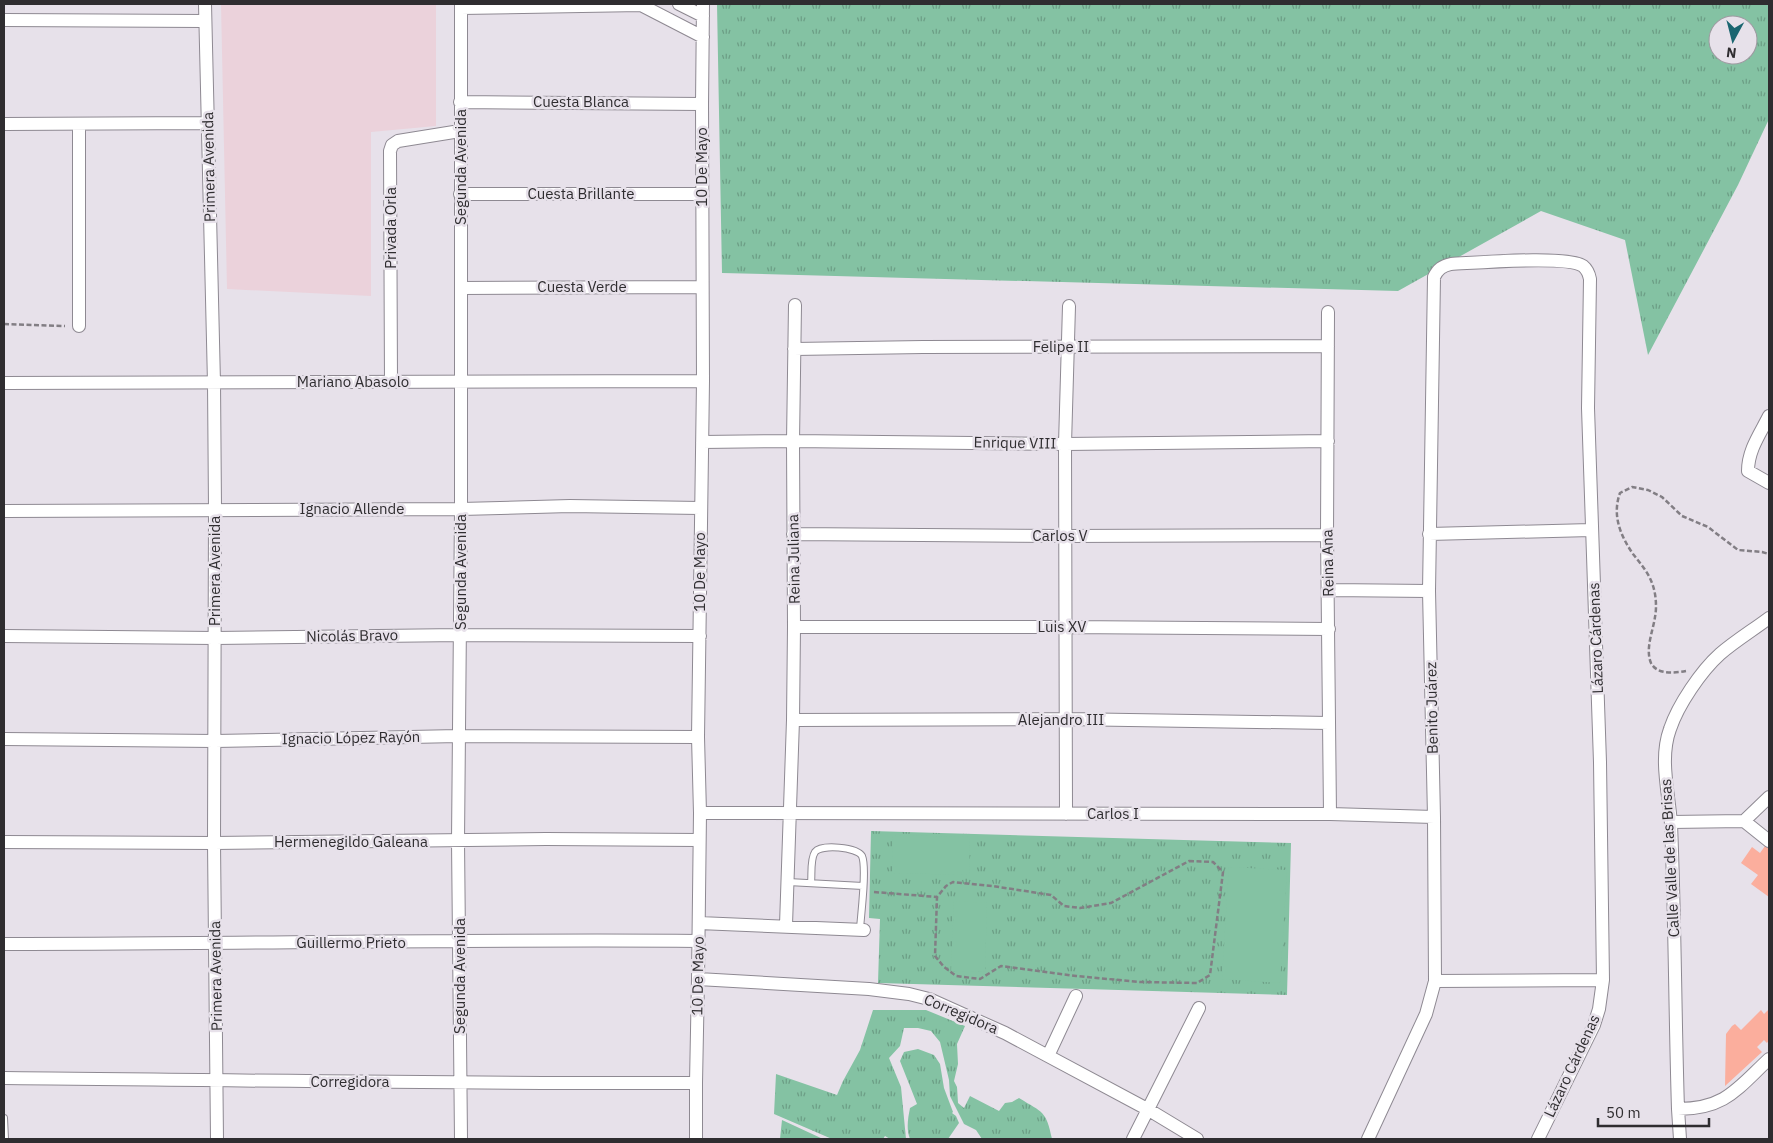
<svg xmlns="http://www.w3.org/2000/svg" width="1773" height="1143" font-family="'IBM Plex Sans',sans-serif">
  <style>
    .education { fill: #ebd2db }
    .grass { fill: url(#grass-tufts); fill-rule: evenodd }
    .pitch { fill: #84c2a3 }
    .building { fill: #fbae9d }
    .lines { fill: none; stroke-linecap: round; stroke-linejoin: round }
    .lane-casing { stroke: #8e8992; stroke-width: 8 }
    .street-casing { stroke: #8e8992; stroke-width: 14 }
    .path { stroke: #827e84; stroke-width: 2.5; stroke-dasharray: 5 2.5; stroke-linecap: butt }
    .lane { stroke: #fff; stroke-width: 6 }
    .street { stroke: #fff; stroke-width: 12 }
    .labels { text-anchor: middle; stroke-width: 5; stroke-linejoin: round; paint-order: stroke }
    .street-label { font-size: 15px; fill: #2f2d30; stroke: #e7e1ea }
  </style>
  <defs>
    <pattern id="grass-tufts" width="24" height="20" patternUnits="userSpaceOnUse" patternTransform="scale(1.25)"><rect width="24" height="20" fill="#84c2a3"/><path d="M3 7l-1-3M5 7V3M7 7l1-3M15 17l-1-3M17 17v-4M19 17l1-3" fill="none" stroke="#6c9e85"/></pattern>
  </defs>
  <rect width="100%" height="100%" fill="#e7e1ea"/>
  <path class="education" d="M 221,4 L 436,4 L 436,126 L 371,132 L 371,296 L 227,289 Z"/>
  <path class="grass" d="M 717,4 L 1769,4 L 1769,119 L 1738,185 L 1648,355 L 1625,240 L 1541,211 L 1398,291 L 722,273 ZM 1718,25 L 1748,25 L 1748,55 L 1718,55 Z
    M 871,831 L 1291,843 L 1287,995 L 878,983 L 880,919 L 869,918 Z
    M 873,1010 L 926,1010 L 965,1026 L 957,1044 L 958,1064 L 954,1081 L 957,1087 L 958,1103 L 964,1108 L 970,1096 L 999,1111 L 1005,1103 L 1012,1102 L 1019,1098 C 1043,1113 1046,1110 1052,1139 L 982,1139 L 976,1130 L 964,1124 L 950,1096 L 949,1080 L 940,1042 L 931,1031 L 918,1028 L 904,1028 L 900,1046 L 889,1058 L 901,1087 L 906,1139 L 890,1139 L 885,1136 L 883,1139 L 832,1139 L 774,1114 L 776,1074 L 837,1095 L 843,1081 L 860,1050 Z
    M 918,1049 L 934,1055 L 940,1064 L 944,1088 L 953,1112 L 952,1113 L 956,1116 L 959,1123 L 948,1139 L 910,1139 C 906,1129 908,1118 910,1108 L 917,1104 L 900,1061 L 904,1052 Z
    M 782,1120 L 823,1139 L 780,1139 Z"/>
  <path class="pitch" d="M 893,835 L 970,837 L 969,875 L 892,873 Z
    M 1229,867 L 1287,870 L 1280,983 L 1222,979 Z
    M 954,901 L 987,903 L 985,972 L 951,971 Z"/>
  <path class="building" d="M 1765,846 L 1769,849 L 1769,897 L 1751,884 L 1758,875 L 1741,863 L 1752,847 L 1760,853 Z
    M 1769,1009 L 1769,1040 L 1767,1043 L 1764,1040 L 1757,1047 L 1762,1052 L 1725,1086 L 1726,1034 L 1732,1026 L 1735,1024 L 1741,1030 L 1761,1010 L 1764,1014 Z"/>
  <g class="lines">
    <defs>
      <path id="lane" d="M 788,882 L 863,886
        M 811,883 C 812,875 810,859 815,852 C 821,844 857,847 862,856 C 867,868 861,914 860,929
        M 4,1118 L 5,1139"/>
      <path id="street" d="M 205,4 L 214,383 L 215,509 L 214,843 L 217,1139
        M 639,4 L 703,37
        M 679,4 L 703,16
        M 461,8 L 641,5
        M 4,20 L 205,21
        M 460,102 L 702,104
        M 4,124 L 207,123
        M 79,125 L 79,326
        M 460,194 L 702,194
        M 461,288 L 702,287
        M 1328,312 L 1327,535 L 1330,814
        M 794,349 L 923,347 L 1328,346
        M 391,382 L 390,151 L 392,145 L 398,141 L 460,131
        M 4,383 L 703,381
        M 1769,416 C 1760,434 1748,450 1748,471 L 1769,483
        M 702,442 L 793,441 L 1065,444 L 1328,441
        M 4,511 L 461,509 L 570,506 L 700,508
        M 793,534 L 1066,536 L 1327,535
        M 1429,534 L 1591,530
        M 1329,590 L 1429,591
        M 794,627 L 1066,627 L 1329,629
        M 4,636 L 215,638 L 460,635 L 700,636
        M 793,720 L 1066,719 L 1329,723
        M 4,739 L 215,741 L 458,736 L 698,737
        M 700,813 L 1330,814 L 1434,817
        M 1066,814 L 1065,444 L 1069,306
        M 1744,821 L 1769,797
        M 1671,822 L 1744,821 L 1769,841
        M 4,842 L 214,843 L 546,839 L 699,840
        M 699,923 L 864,930
        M 786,925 L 793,720 L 794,627 L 793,441 L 795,305
        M 4,944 C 235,944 467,939 699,941
        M 698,979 L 869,989 L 909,994 L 929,999 L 1005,1033 L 1149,1110 L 1197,1139
        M 1435,981 L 1603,980
        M 1048,1056 L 1076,996
        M 4,1078 C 234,1080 465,1084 696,1083
        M 1678,1109 C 1725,1109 1737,1089 1769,1059
        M 461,1139 L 458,841 L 461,509 L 461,4
        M 696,1139 L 696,1083 L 698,979 L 700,813 L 698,737 L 703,381 L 702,104 L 703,4
        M 1133,1139 L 1199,1008
        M 1368,1139 L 1426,1014 L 1435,981 L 1434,817 L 1429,591 L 1434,277 C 1438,269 1442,266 1451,264 C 1474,263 1567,255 1583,266 C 1588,270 1589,274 1590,279 L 1588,408 L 1600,762 L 1603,980 L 1599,1009 L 1594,1025 L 1538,1139
        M 1680,1139 L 1678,1109 C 1675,1014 1675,919 1671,824 C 1669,793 1659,759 1670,729 C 1678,705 1701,671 1720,654 C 1735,641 1753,630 1769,618"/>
    </defs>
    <use href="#lane" class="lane-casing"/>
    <use href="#street" class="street-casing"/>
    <path class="path" d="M 4,324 L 65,326
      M 1686,671 C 1675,673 1657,675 1651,663 C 1645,649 1653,631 1655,617 C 1657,607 1656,593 1652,583 C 1648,572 1640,563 1633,554 C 1620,535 1612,515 1620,493 L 1632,487 L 1648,490 L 1662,497 L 1682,516 L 1708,527 L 1738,550 L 1762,552 L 1769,554
      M 1189,861 L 1213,862 L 1223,872 L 1210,975 L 1197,983 L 1140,982 L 1076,976 L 1001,966 L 980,979 L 956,976 L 944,967 L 935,956 L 937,897 L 946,886 L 953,882 L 992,886 L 1051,895 L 1064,906 L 1080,908 L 1111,903 Z
      M 874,892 L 937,897"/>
    <use href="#lane" class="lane"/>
    <use href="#street" class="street"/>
  </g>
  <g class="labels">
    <g class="street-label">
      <text x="581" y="107">Cuesta Blanca</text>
      <text transform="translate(209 167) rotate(-91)" y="5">Primera Avenida</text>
      <text transform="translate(461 167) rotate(-90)" y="5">Segunda Avenida</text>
      <text transform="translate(702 167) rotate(-90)" y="5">10 De Mayo</text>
      <text x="581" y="199">Cuesta Brillante</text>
      <text transform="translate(391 228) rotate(-90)" y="5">Privada Orla</text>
      <text x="582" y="292">Cuesta Verde</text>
      <text x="1061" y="352">Felipe II</text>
      <text x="353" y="387">Mariano Abasolo</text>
      <text transform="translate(1015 443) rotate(1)" y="5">Enrique VIII</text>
      <text x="352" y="514">Ignacio Allende</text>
      <text x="1060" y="541">Carlos V</text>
      <text transform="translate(794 559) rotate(-91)" y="5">Reina Juliana</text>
      <text transform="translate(1328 563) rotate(-91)" y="5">Reina Ana</text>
      <text transform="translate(215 571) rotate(-90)" y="5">Primera Avenida</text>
      <text transform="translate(461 572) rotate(-90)" y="5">Segunda Avenida</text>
      <text transform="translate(700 572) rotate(-90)" y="5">10 De Mayo</text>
      <text x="1062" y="632">Luis XV</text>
      <text transform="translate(352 636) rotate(-1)" y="5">Nicolás Bravo</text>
      <text transform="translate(1596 638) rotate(-92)" y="5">Lázaro Cárdenas</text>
      <text transform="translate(1432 708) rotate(-91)" y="5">Benito Juárez</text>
      <text x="1061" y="725">Alejandro III</text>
      <text transform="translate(351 738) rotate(-1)" y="5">Ignacio López Rayón</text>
      <text x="1113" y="819">Carlos I</text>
      <text x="351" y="847">Hermenegildo Galeana</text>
      <text transform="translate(1670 858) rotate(-93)" y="5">Calle Valle de las Brisas</text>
      <text x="351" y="948">Guillermo Prieto</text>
      <text transform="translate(216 976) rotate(-91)" y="5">Primera Avenida</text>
      <text transform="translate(460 976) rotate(-90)" y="5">Segunda Avenida</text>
      <text transform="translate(698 976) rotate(-89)" y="5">10 De Mayo</text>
      <text transform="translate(961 1014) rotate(23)" y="5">Corregidora</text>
      <text transform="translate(1572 1066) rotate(-65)" y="5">Lázaro Cárdenas</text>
      <text x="350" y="1087">Corregidora</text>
    </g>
  </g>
  <rect width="1773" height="1143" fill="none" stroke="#2f2d30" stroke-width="10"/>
  <g transform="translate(1733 40) rotate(187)"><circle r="24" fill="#e7e1ea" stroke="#9d99a0"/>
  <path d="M0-4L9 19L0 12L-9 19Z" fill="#1b6671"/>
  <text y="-8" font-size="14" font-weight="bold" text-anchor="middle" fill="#2f2d30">N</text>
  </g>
  <path d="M1598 1118v8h111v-8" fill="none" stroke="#2f2d30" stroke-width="2.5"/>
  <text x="1606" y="1118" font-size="15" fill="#2f2d30" stroke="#e7e1ea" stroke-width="4" paint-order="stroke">50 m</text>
</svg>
